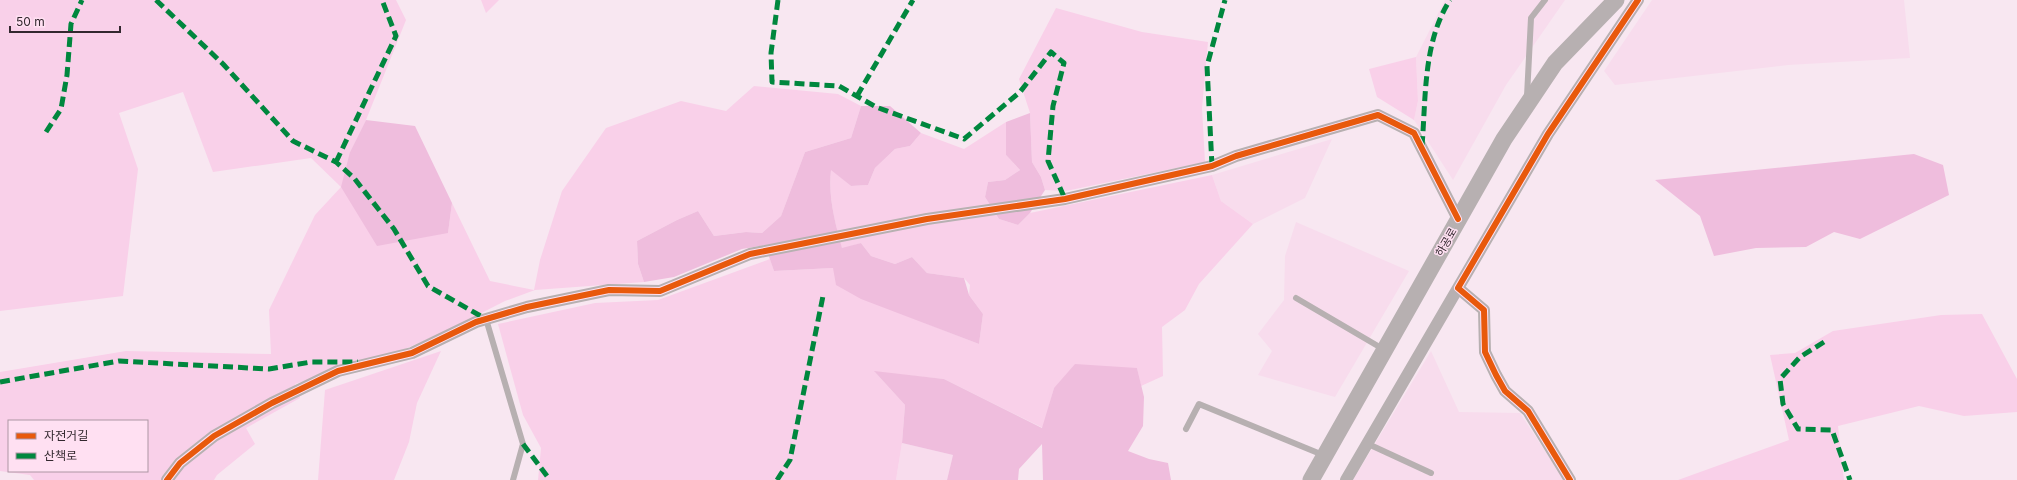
<svg xmlns="http://www.w3.org/2000/svg" width="2017" height="480" font-family="Inter,'Noto Sans KR',sans-serif">
  <style>
    .built { fill: #f8dced }
    .green { fill: #f9d0e9; fill-rule: evenodd }
    .forest { fill: #efbddd }
    .lines { fill: none; stroke-linecap: round; stroke-linejoin: round }
    .lane { stroke: #b7b0b1; stroke-width: 6 }
    .street { stroke: #b7b0b1; stroke-width: 12 }
    .secondary { stroke: #b7b0b1; stroke-width: 17 }
    .quiet { stroke: #00873e; stroke-width: 5; stroke-dasharray: 10 5; stroke-linecap: butt }
    .cycleway-casing { stroke: #ffe0f2; stroke-width: 8 }
    .cycleway { stroke: #e8590c; stroke-width: 6 }
    .labels { text-anchor: middle; stroke-width: 3; stroke-linejoin: round; paint-order: stroke }
    .street-label { font-size: 11px; fill: #33282f; stroke: #ffe0f2 }
  </style>
  <rect width="100%" height="100%" fill="#f8e7f1"/>
  <path class="built" d="M 1445,0 L 1565,0 L 1506,85 L 1453,180 L 1414,120 L 1418,101 L 1416,57 Z
    M 1652,0 L 1904,0 L 1910,58 L 1788,65 L 1615,85 L 1604,71 Z
    M 1332,139 L 1305,198 L 1253,224 L 1221,201 L 1212,175 Z
    M 1296,222 L 1409,271 L 1335,397 L 1258,375 L 1272,351 L 1258,334 L 1284,300 L 1285,256 Z
    M 1431,351 L 1459,412 L 1520,413 L 1564,480 L 1353,480 Z
    M 902,443 L 953,455 L 947,480 L 896,480 Z"/>
  <path class="green" d="M 0,0 L 396,0 L 406,20 L 366,120 L 350,152 L 448,233 L 452,203 L 490,281 L 534,290 L 540,260 L 562,191 L 606,128 L 681,101 L 726,111 L 754,86 L 838,94 L 861,106 L 851,138 L 805,152 L 781,216 L 762,233 L 746,232 L 714,236 L 698,211 L 677,220 L 637,241 L 638,264 L 644,282 L 535,290 L 505,301 L 448,330 L 405,349 L 295,384 L 300,398 L 246,428 L 255,444 L 217,475 L 214,480 L 34,480 L 30,475 L 0,471 L 0,372 L 126,351 L 271,354 L 269,310 L 315,215 L 341,187 L 311,158 L 213,172 L 183,92 L 119,113 L 138,169 L 123,296 L 0,311 ZM 9,421 L 147,421 L 147,471 L 9,471 Z
    M 481,0 L 499,0 L 486,13 Z
    M 1056,8 L 1142,32 L 1208,42 L 1202,108 L 1205,162 L 1066,191 L 1045,190 L 1041,177 L 1032,162 L 1030,113 L 1019,79 Z
    M 1416,57 L 1418,101 L 1414,120 L 1377,97 L 1369,69 Z
    M 1006,122 L 1006,155 L 1020,170 L 1005,180 L 988,182 L 985,197 L 999,219 L 1018,225 L 1030,213 L 1212,175 L 1221,201 L 1253,224 L 1199,284 L 1185,310 L 1162,327 L 1163,376 L 1141,386 L 1137,368 L 1054,388 L 1043,428 L 944,379 L 875,372 L 905,405 L 902,443 L 896,480 L 538,480 L 541,448 L 523,415 L 498,324 L 595,303 L 658,300 L 770,259 L 774,271 L 833,268 L 925,323 L 979,344 L 983,314 L 969,295 L 970,285 L 964,278 L 927,273 L 912,257 L 895,264 L 871,256 L 861,243 L 842,249 C 835,222 828,197 831,169 L 851,186 L 868,185 L 875,168 L 895,149 L 910,146 L 921,133 L 964,149 Z
    M 1982,314 L 2017,379 L 2017,412 L 1964,416 L 1919,406 L 1838,426 L 1844,480 L 1678,480 L 1789,440 L 1770,355 L 1795,353 L 1833,331 L 1941,315 Z
    M 441,351 L 417,403 L 409,442 L 394,480 L 318,480 L 325,390 Z"/>
  <path class="forest" d="M 861,106 L 890,106 L 921,133 L 910,146 L 895,149 L 875,168 L 868,185 L 851,186 L 831,170 C 828,197 835,222 842,248 L 861,243 L 871,256 L 895,264 L 912,257 L 927,273 L 964,278 L 969,295 L 983,314 L 979,344 L 861,299 L 836,285 L 833,268 L 774,271 L 765,245 L 742,249 L 674,277 L 644,282 L 638,264 L 637,241 L 677,220 L 698,211 L 714,236 L 746,232 L 762,233 L 781,216 L 805,152 L 851,138 Z
    M 1030,113 L 1032,162 L 1041,177 L 1045,190 L 1030,213 L 1018,225 L 999,219 L 985,197 L 988,182 L 1005,180 L 1020,170 L 1006,155 L 1006,122 Z
    M 366,120 L 415,126 L 452,203 L 448,233 L 377,246 L 341,187 L 350,152 Z
    M 1914,154 L 1943,165 L 1949,195 L 1860,239 L 1834,232 L 1806,247 L 1756,248 L 1714,256 L 1700,216 L 1655,180 Z
    M 1075,364 L 1137,368 L 1144,397 L 1143,426 L 1128,451 L 1149,459 L 1168,463 L 1171,480 L 1043,480 L 1042,444 L 1019,469 L 1018,480 L 947,480 L 953,455 L 902,443 L 905,405 L 874,371 L 944,379 L 1042,428 L 1054,388 Z"/>
  <g class="lines">
    <path class="lane" d="M 1527,96 L 1531,18 L 1545,0
      M 1296,298 L 1383,349
      M 486,319 L 523,444 L 513,480
      M 1186,429 L 1199,404 L 1323,455
      M 1366,443 L 1431,473"/>
    <path class="street" d="M 167,480 L 180,463 L 214,436 L 272,403 L 338,371 L 412,353 L 476,322 L 527,307 L 609,290 L 660,291 L 750,254 L 927,219 L 1065,199 L 1212,166 L 1236,156 L 1378,115 L 1414,133 L 1458,219
      M 1346,480 L 1458,288
      M 1570,480 L 1528,411 L 1505,391 L 1496,375 L 1485,352 L 1484,310 L 1458,288 L 1548,134 L 1638,0"/>
    <path class="secondary" d="M 1311,480 L 1504,139 L 1555,63 L 1616,0"/>
    <path class="quiet" d="M 156,0 L 223,64 L 293,141 L 336,162 L 354,178 L 394,229 L 428,286 L 486,319
      M 778,0 L 771,53 L 772,82 L 839,86 L 876,107 L 964,139 L 1020,92 L 1051,52 L 1064,63 L 1053,106 L 1048,161 L 1065,199
      M 857,96 L 913,0
      M 46,132 L 61,109 L 67,75 L 71,24 L 82,0
      M 1422,146 C 1426,97 1423,42 1450,0
      M 336,162 L 396,36 L 382,0
      M 1212,166 L 1207,66 L 1225,0
      M 1824,342 L 1800,357 L 1780,379 L 1783,404 L 1798,429 L 1832,430 L 1850,480
      M 0,382 L 119,361 L 269,369 L 311,362 L 358,362
      M 523,444 L 550,480
      M 777,480 L 790,460 L 823,296"/>
    <defs>
      <path id="cycleway" d="M 167,480 L 180,463 L 214,436 L 272,403 L 338,371 L 412,353 L 476,322 L 527,307 L 609,290 L 660,291 L 750,254 L 927,219 L 1065,199 L 1212,166 L 1236,156 L 1378,115 L 1414,133 L 1458,219
        M 1570,480 L 1528,411 L 1505,391 L 1496,375 L 1485,352 L 1484,310 L 1458,288 L 1548,134 L 1638,0"/>
    </defs>
    <use href="#cycleway" class="cycleway-casing"/>
    <use href="#cycleway" class="cycleway"/>
  </g>
  <g class="labels">
    <g class="street-label">
      <text transform="translate(1446 242) rotate(-60)" y="4">하공로</text>
    </g>
  </g>
  <rect x="8" y="420" width="140" height="52" fill="#ffe0f2" stroke="#ad96a4"/>
  <rect x="16" y="433" width="20" height="6" fill="#e8590c" stroke="#ad96a4"/>
  <text x="44" y="440" font-size="12" fill="#33282f">자전거길</text>
  <rect x="16" y="453" width="20" height="6" fill="#00873e" stroke="#ad96a4"/>
  <text x="44" y="460" font-size="12" fill="#33282f">산책로</text>
  <path d="M10 26v6h110v-6" fill="none" stroke="#33282f" stroke-width="2"/>
  <text x="16" y="26" font-size="12" fill="#33282f" stroke="#ffe0f2" stroke-width="3" paint-order="stroke">50 m</text>
</svg>
